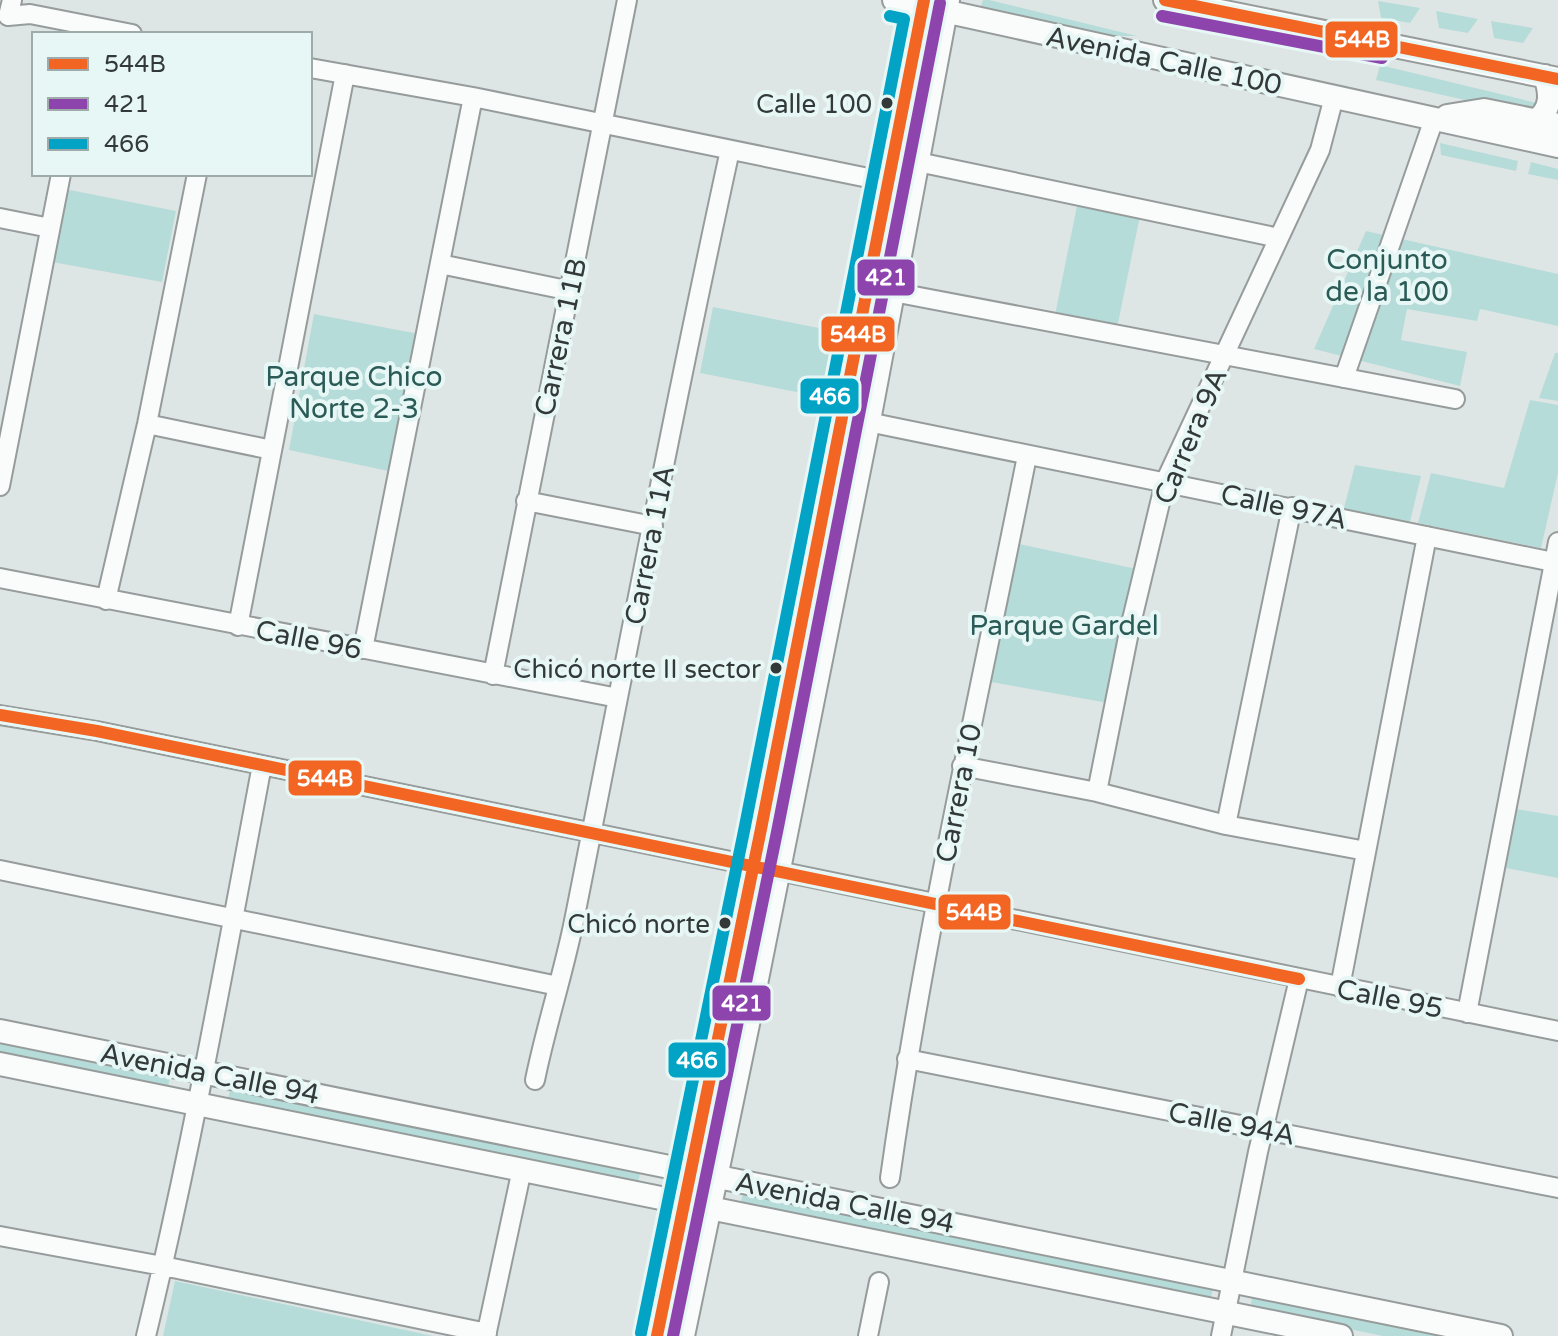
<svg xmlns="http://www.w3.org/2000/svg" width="1558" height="1336" font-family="'Varela Round',sans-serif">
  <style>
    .green { fill: #b6dcd9 }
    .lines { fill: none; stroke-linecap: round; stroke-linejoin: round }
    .minor-casing { stroke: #969c9b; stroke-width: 22 }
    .major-casing { stroke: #969c9b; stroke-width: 26 }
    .minor { stroke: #fafbfb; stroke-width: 18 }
    .major { stroke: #fafbfb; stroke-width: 22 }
    .bus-1-casing { stroke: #e7f7f6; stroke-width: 18 }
    .bus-2-casing { stroke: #e7f7f6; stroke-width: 18 }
    .bus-3-casing { stroke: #e7f7f6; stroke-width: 18 }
    .bus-1 { stroke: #f26522; stroke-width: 12 }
    .bus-2 { stroke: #8e44ad; stroke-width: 12 }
    .bus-3 { stroke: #03a3c6; stroke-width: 12 }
    .bus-dot { fill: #333938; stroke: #e7f7f6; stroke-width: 3 }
    .labels { text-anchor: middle; stroke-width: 8; stroke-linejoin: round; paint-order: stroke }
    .bus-label { font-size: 26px; fill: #333938; stroke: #e7f7f6; text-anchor: end }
    .street-label { font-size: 28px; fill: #333938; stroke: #e7f7f6 }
    .park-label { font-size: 28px; fill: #2b5b57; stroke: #e7f7f6 }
    .line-badge { stroke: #e7f7f6; stroke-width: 3 }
    .badge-label { font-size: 22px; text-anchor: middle; font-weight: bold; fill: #fff }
  </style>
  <rect width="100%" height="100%" fill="#dee6e5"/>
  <path class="green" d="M 983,0 L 989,0 L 1137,36 L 1100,36 L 979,12 Z
    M 1378,1 L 1420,8 L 1410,23 L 1381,18 Z
    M 1436,11 L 1478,19 L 1468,33 L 1439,28 Z
    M 1491,21 L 1533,28 L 1523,43 L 1494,38 Z
    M 921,37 L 931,39 L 770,855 L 760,853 Z
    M 1380,65 L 1541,104 L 1536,116 L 1376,80 Z
    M 1440,143 L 1518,161 L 1516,171 L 1441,155 Z
    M 1531,162 L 1558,169 L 1558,180 L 1528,174 Z
    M 65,189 L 176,211 L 162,282 L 52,262 Z
    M 1079,196 L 1142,206 L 1116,333 L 1054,320 Z
    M 1366,231 L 1558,274 L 1558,326 L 1480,309 L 1477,321 L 1407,309 L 1401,340 L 1467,352 L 1460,386 L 1314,349 Z
    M 713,307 L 834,331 L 822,397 L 700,373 Z
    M 314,314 L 419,334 L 393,472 L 289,450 Z
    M 1555,353 L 1558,353 L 1558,401 L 1539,398 Z
    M 1530,400 L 1558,405 L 1558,473 L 1541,548 L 1418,523 L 1431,473 L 1504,488 Z
    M 1355,465 L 1421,476 L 1409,526 L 1343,512 Z
    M 1019,544 L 1137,569 L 1108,703 L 991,682 Z
    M 1516,809 L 1558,816 L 1558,878 L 1506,868 Z
    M 753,886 L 765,888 L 713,1144 L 702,1142 Z
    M 0,1038 L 171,1073 L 167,1092 L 0,1058 Z
    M 231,1085 L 641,1169 L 637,1188 L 227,1104 Z
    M 744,1188 L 1214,1283 L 1210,1302 L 740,1206 Z
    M 686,1220 L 696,1222 L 672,1336 L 661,1336 Z
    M 175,1281 L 433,1336 L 163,1336 Z
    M 1253,1292 L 1470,1336 L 1383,1336 L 1250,1309 Z"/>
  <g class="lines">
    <defs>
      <path id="minor" d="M 12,0 L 8,16 L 30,14 L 132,34
        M 310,68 L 473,97 L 888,182
        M 918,162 L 1279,238
        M 0,218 L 50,228
        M 440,264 L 571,291
        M 893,292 L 1455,399
        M 1344,378 L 1434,119
        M 868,422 L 1558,563
        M 147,424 L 272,450
        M 0,486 L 61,174
        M 526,501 L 653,526
        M 0,578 L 618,698
        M 106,600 L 147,424 L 197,174
        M 238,626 L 345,74
        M 363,649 L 473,97
        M 493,675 L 627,0
        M 0,715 L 97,731 L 262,765 L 1558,1031
        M 962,766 L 1097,792 L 1226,825 L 1366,851
        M 1097,792 L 1129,632 L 1165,482 L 1320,150 L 1334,97
        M 1226,825 L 1292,507
        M 0,870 L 558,986
        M 1340,987 L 1427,536
        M 1467,1013 L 1558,542
        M 907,1059 L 1558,1188
        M 535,1080 C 546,1026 563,975 574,921 C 625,664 674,406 730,150
        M 890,1178 C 924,935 979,697 1027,456
        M 0,1236 L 168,1267 L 487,1333
        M 146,1336 C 192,1147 226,956 262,765
        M 486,1336 L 522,1169
        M 868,1336 L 879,1282
        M 1221,1336 L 1258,1152 L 1299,979"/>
      <path id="major" d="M 894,0 L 1558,146
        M 1165,0 L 1558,79
        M 1447,116 L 1484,110 L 1558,125
        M 1536,121 C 1552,108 1551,94 1545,76
        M 0,1031 L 1501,1336
        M 0,1064 L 1341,1336
        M 657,1336 L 761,829 L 924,0
        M 683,1336 L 748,1024 L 871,410 L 948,0"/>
    </defs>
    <use href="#minor" class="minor-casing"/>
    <use href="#major" class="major-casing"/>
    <use href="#minor" class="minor"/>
    <use href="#major" class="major"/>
    <defs>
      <path id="bus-1" d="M 1165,0 L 1558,79
        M 0,715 L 97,731 L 1299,979
        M 657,1336 L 761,829 L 924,0"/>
      <path id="bus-2" d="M 1162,16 L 1382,58
        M 673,1336 L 777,832 L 940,3"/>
      <path id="bus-3" d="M 641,1333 L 745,826 L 904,19 L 890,16"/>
    </defs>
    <use href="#bus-1" class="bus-1-casing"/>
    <use href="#bus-2" class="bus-2-casing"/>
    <use href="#bus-3" class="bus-3-casing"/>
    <use href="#bus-1" class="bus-1"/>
    <use href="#bus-2" class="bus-2"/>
    <use href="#bus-3" class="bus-3"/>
  </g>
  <g class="bus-dot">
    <circle cx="887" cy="103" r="7"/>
    <circle cx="776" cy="668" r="7"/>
    <circle cx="725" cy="923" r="7"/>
  </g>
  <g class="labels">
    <g class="bus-label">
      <text x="872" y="113">Calle 100</text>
      <text x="761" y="678">Chicó norte II sector</text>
      <text x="710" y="933">Chicó norte</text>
    </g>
    <g class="street-label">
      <text transform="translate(1164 60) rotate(12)" y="10">Avenida Calle 100</text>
      <text transform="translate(560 337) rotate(-78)" y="10">Carrera 11B</text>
      <text transform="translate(1190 436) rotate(-67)" y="10">Carrera 9A</text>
      <text transform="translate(1284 506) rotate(12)" y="10">Calle 97A</text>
      <text transform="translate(649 545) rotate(-79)" y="10">Carrera 11A</text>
      <text transform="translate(309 639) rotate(11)" y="10">Calle 96</text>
      <text transform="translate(958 793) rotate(-79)" y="10">Carrera 10</text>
      <text transform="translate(1390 998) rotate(11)" y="10">Calle 95</text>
      <text transform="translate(210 1073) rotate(11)" y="10">Avenida Calle 94</text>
      <text transform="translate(1232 1123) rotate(11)" y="10">Calle 94A</text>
      <text transform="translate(845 1202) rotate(11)" y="10">Avenida Calle 94</text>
    </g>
    <g class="park-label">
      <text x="1387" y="269">Conjunto<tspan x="1387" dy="32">de la 100</tspan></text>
      <text x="354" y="386">Parque Chico<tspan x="354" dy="32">Norte 2-3</tspan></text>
      <text x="1064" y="635">Parque Gardel</text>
    </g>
  </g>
  <g class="line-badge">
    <rect x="1324" y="20" width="75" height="39" rx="8" fill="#f26522"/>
    <rect x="856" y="258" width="60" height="39" rx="8" fill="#8e44ad"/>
    <rect x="820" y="315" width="76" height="38" rx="8" fill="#f26522"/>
    <rect x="799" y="377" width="61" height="38" rx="8" fill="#03a3c6"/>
    <rect x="287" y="759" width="76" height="38" rx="8" fill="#f26522"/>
    <rect x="937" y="893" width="75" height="38" rx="8" fill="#f26522"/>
    <rect x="711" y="984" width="61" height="38" rx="8" fill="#8e44ad"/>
    <rect x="667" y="1041" width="60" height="38" rx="8" fill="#03a3c6"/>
  </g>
  <g class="badge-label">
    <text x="1362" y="47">544B</text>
    <text x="886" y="285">421</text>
    <text x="858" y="342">544B</text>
    <text x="830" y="404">466</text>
    <text x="325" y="786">544B</text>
    <text x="974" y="920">544B</text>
    <text x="742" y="1011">421</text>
    <text x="697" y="1068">466</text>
  </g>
  <rect x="32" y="32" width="280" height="144" fill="#e7f7f6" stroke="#9fabaa" stroke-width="2"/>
  <rect x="48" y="58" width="40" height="12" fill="#f26522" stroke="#9fabaa" stroke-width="2"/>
  <text x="104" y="72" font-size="24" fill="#333938">544B</text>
  <rect x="48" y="98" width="40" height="12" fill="#8e44ad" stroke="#9fabaa" stroke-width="2"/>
  <text x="104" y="112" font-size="24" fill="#333938">421</text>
  <rect x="48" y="138" width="40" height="12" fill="#03a3c6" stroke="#9fabaa" stroke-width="2"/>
  <text x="104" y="152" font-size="24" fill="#333938">466</text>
</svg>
